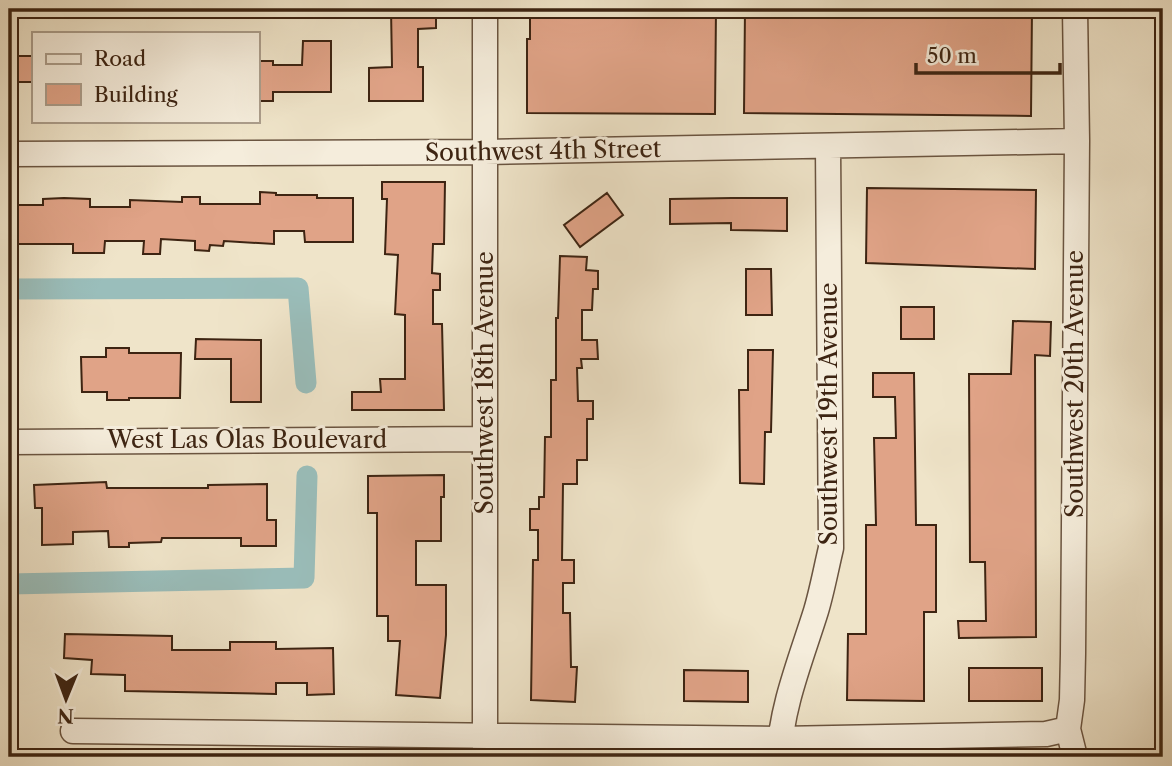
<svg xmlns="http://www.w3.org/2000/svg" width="1172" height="766" font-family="'Libre Caslon Text',serif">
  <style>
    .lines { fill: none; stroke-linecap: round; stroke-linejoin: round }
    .canal { stroke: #9abebb; stroke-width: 21 }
    .building { fill: #e0a387; stroke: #3d2412; stroke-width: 2 }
    .minor-casing { stroke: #6a5440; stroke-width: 27 }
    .minor { stroke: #f5eddc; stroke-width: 24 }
    .labels { text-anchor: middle; stroke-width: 6; stroke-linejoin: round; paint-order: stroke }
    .street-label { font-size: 24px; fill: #3d2412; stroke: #f5eddc }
  </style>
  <rect width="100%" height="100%" fill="#efe4c9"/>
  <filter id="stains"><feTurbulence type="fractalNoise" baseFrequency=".00286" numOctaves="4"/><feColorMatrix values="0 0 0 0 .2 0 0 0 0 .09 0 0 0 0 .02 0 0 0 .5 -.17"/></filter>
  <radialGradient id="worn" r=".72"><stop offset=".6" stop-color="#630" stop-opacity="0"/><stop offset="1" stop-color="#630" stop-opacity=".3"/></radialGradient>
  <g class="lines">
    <path class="canal" d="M 9,289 L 298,288 L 306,383
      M 9,584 L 304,578 L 307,476"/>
  </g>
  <path class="building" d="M 391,9 L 436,9 L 436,28 L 418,29 L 418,67 L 423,67 L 423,101 L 369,101 L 369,68 L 392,67 Z
    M 530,9 L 716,9 L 715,114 L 527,113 L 527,39 L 530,39 Z
    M 745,9 L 1032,9 L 1031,116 L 744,113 Z
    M 303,41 L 331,41 L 331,92 L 273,92 L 273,101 L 257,101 L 257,61 L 273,61 L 273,65 L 302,65 Z
    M 9,56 L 33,56 L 33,82 L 9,82 Z
    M 382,182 L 445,182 L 444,244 L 433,244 L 432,273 L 440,274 L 440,290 L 433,290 L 433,324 L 442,324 L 444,410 L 352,410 L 352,392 L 381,392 L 380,379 L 405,379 L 405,315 L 395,314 L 398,255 L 385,254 L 387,199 L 382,199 Z
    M 867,188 L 1036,190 L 1035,269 L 866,263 Z
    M 260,192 L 276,193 L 276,195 L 317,195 L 317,198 L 353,198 L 353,242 L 305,242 L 304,231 L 274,231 L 274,244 L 224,241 L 223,246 L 210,245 L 209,251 L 195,250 L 195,241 L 161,239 L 160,254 L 143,254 L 144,241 L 105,241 L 104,253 L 73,253 L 73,244 L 9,244 L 9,205 L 43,205 L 43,199 L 64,198 L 90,199 L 90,207 L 130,207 L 130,200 L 182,202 L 182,197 L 200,197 L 200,204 L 260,204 Z
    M 607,193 L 623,215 L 580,247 L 564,225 Z
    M 732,198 L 787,198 L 787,231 L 731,230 L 731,223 L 670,224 L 670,199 Z
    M 560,256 L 587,257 L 586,270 L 598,271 L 598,289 L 593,289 L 592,310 L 582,310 L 582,340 L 597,340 L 598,359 L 581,359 L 582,368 L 577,368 L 578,401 L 593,401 L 593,419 L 587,419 L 587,460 L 577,460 L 577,484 L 563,484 L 562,560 L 574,560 L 574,583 L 563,583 L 563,613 L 570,613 L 571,667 L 577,667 L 575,702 L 531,700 L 533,560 L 538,560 L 538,530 L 530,530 L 530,509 L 539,509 L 539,497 L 544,497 L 545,437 L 551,437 L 551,380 L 556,380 L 556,318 L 558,318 Z
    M 746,269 L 771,269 L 772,315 L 746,315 Z
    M 901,307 L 934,307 L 934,339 L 901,339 Z
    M 1013,321 L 1051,322 L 1050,356 L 1035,355 L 1036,637 L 959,638 L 958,621 L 986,621 L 985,562 L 970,562 L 969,374 L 1011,374 Z
    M 196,339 L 261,340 L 261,402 L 231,402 L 231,359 L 195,359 Z
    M 106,348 L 129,348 L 129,353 L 181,353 L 180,398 L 129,398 L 129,400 L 107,400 L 107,392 L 82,392 L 81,357 L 106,357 Z
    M 748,350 L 773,350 L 771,432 L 765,432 L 764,484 L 740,483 L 739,390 L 748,390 Z
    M 873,373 L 914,373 L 916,525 L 936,525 L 936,612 L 924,612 L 924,701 L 847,700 L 848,634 L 866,634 L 866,525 L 876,525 L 874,438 L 896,438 L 895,397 L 873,397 Z
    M 444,475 L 444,497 L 441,497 L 441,541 L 416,541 L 416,585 L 446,585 L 446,635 L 440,698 L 396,695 L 400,641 L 388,641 L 388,616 L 377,616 L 377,513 L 368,513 L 368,476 Z
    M 106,482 L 107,488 L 208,488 L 208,485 L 267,484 L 267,520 L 276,520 L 276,546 L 241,546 L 241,538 L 162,538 L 161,542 L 129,543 L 129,547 L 109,547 L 108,531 L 73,532 L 73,544 L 42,545 L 42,508 L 35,508 L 34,485 Z
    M 65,634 L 172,636 L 172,650 L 230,650 L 230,642 L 276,642 L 276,649 L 333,648 L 334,694 L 307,695 L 307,683 L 276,683 L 276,694 L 125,691 L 125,675 L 91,674 L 92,660 L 64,658 Z
    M 969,668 L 1042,668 L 1042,701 L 969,701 Z
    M 684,670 L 748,671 L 748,702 L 684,701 Z"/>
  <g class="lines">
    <defs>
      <path id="minor" d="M 1075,9 L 1077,141 L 1073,654 L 1072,700 L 1068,729 L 1075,757
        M 9,154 L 485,152 L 1077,141
        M 9,442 L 484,439
        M 73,731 L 780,739 L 1046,734 L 1068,729
        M 485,757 L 485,9
        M 779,757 C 781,707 801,659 816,611 C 822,591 826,569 831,548 L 828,147"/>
    </defs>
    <use href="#minor" class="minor-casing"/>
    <use href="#minor" class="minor"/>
  </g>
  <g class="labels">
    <g class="street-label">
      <text transform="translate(543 151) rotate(-1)" y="8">Southwest 4th Street</text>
      <text transform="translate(485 383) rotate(-90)" y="8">Southwest 18th Avenue</text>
      <text transform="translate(1075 384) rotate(-90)" y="8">Southwest 20th Avenue</text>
      <text transform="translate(829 414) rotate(-90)" y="8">Southwest 19th Avenue</text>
      <text x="247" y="448">West Las Olas Boulevard</text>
    </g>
  </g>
  <rect width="1172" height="766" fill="none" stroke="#efe4c9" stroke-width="35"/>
  <rect x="10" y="10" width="1151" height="745" fill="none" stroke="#3d2412" stroke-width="3.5"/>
  <rect x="18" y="18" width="1137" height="731" fill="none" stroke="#3d2412" stroke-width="2"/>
  <rect x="32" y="32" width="228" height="91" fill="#f5eddc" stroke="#ab9d8b" stroke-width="2"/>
  <rect x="46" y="54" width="35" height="10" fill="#f5eddc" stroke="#ab9d8b" stroke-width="2"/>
  <text x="94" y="66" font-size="21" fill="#3d2412">Road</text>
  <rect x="46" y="84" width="35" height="21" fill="#e0a387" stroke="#ab9d8b" stroke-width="2"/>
  <text x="94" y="102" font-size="21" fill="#3d2412">Building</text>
  <g transform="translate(66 699) rotate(181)" stroke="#f5eddc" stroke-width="5" paint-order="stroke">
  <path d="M0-5L12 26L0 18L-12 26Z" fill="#3d2412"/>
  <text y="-10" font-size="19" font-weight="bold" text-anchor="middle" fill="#3d2412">N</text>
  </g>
  <path d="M916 63v10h144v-10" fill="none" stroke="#3d2412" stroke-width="3.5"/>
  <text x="927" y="63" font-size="21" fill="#3d2412" stroke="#f5eddc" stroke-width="5" paint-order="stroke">50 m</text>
  <rect width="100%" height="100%" filter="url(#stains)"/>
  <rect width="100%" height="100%" fill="url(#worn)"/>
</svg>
